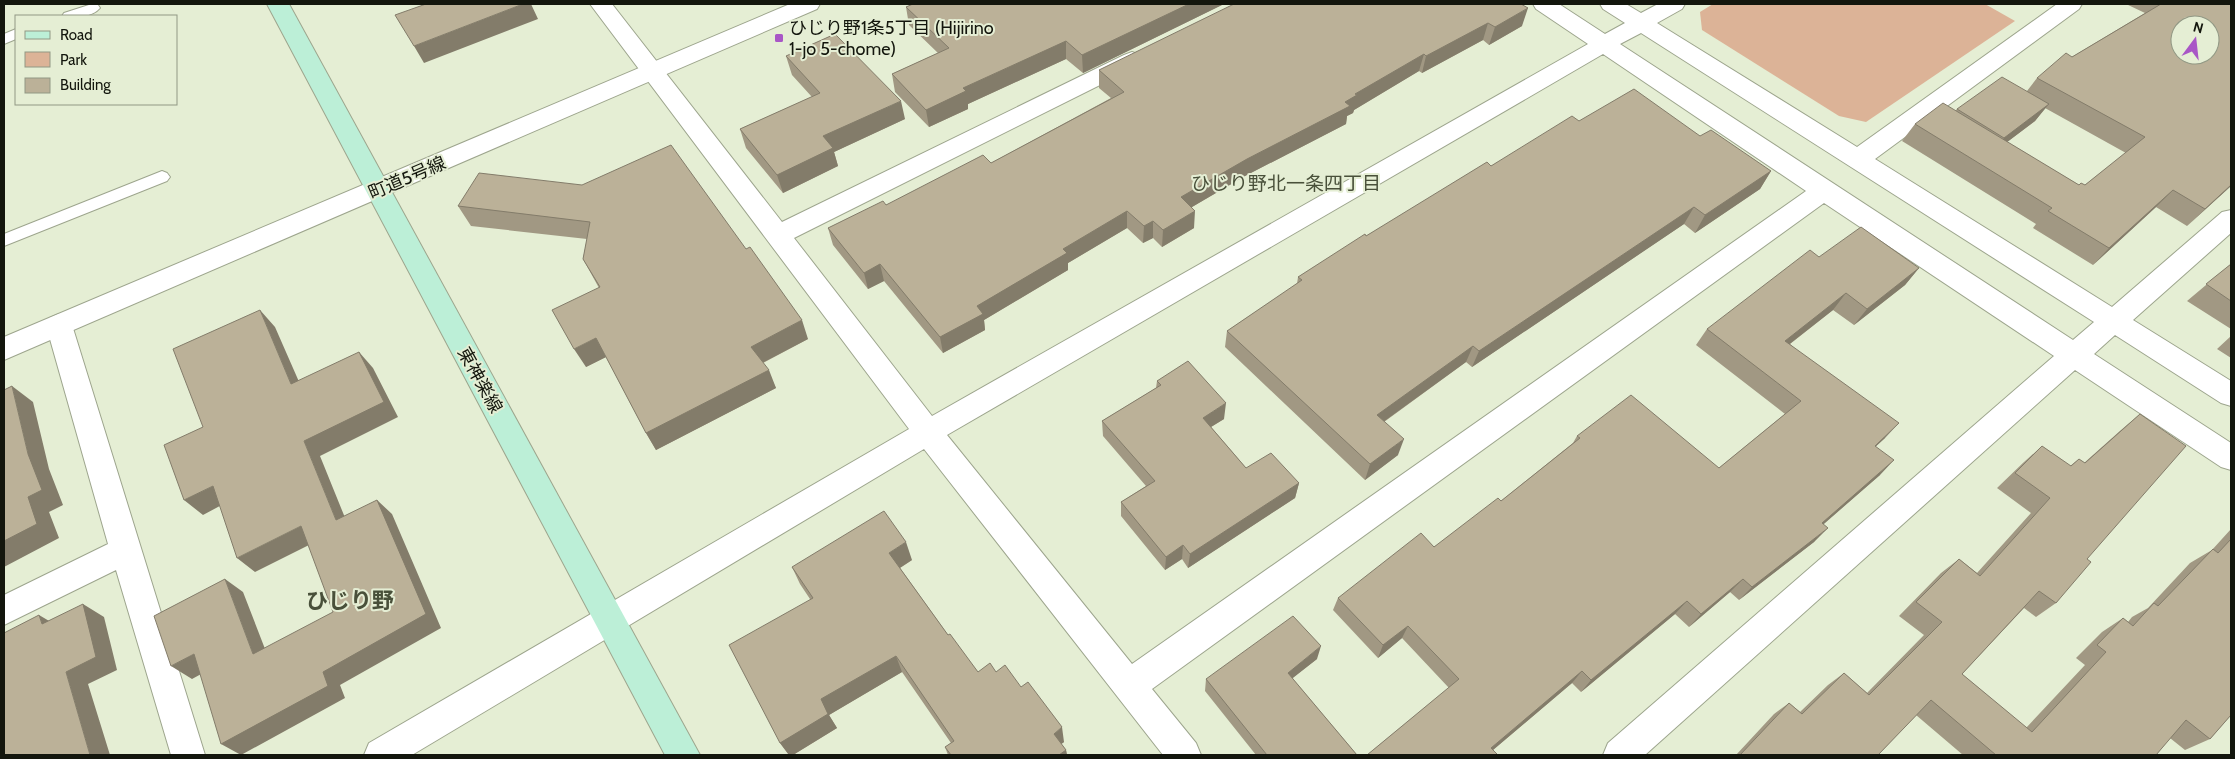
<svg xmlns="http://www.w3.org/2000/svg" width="2235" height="759" font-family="Cabin,'Noto Sans JP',sans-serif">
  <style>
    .green { fill: #dcb397 }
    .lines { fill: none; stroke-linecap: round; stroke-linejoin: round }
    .service-casing { stroke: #9da58d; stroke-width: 2 }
    .minor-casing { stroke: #9da58d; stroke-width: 2 }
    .tertiary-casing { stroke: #9da58d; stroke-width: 2 }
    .secondary-casing { stroke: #9da58d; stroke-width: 2 }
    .service { fill: #fff; fill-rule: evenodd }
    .minor { fill: #fff; fill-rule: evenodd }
    .tertiary { fill: #fff; fill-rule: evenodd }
    .secondary { fill: #bcefd7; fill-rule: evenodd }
    .wall { fill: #a19883; fill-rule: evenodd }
    .shaded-wall { fill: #837c6a }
    .building { fill: #bbb198; stroke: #837c6a; fill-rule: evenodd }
    .poi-dot { fill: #a956c6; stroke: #e5eed4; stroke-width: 2 }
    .labels { text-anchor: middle; stroke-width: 4; stroke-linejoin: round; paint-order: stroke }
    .poi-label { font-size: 18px; fill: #13160d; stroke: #e5eed4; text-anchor: start }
    .street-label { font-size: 18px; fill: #13160d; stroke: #e5eed4 }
    .neighbourhood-label { font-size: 19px; fill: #49503a; stroke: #e5eed4 }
    .district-label { font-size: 22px; font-weight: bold; fill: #49503a; stroke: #e5eed4 }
  </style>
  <rect width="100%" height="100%" fill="#e5eed4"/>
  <path class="green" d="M 1713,4 L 1985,4 L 2015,21 L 1866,122 L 1839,116 L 1702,30 L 1700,12 Z"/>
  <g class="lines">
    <defs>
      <path id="service" d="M 92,4 L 98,5 L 100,8 C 92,18 74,17 62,16 L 64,13 Z
        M 16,29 L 16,39 L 4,44 L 4,34 Z
        M 162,171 L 167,173 L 170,177 L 167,181 L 4,246 L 4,234 Z"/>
      <path id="minor" d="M 590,4 L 612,4 L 782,222 L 1124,55 L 1132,52 L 1140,55 L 1143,60 L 1140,65 L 794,238 L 932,416 L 1588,44 L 1536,9 L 1533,4 L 1559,4 L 1605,34 L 1625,23 L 1603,9 L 1600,4 L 1626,4 L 1641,13 L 1658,4 L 1685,4 L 1682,9 L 1657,23 L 1857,147 L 2057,4 L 2082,4 L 2079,9 L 1875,159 L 2112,307 L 2222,212 L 2231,210 L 2231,233 L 2133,320 L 2231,381 L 2231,406 L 2221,403 L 2115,335 L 2094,354 L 2231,443 L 2231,470 L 2221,467 L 2075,370 L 1645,755 L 1603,755 L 1608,743 L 2054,356 L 1824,203 L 1152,689 L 1196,743 L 1201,755 L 1163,755 L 924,449 L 412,755 L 364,755 L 369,743 L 909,429 ZM 1641,33 L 2094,322 L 2073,340 L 1620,44 ZM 1603,54 L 1806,191 L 1132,664 L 947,435 Z
        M 59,314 L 68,318 L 72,325 L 205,755 L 171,755 L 116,570 L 4,625 L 4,595 L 108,544 L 46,325 L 50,318 Z"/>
      <path id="tertiary" d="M 790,4 L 820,4 L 817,9 L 4,360 L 4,337 Z"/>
      <path id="secondary" d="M 267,4 L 289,4 L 700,755 L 665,755 Z"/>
    </defs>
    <use href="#service" class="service-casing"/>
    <use href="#minor" class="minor-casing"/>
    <use href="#tertiary" class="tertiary-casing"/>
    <use href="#secondary" class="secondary-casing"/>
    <use href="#service" class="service"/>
    <use href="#minor" class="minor"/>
    <use href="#tertiary" class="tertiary"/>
    <use href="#secondary" class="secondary"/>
  </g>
  <path class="wall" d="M 913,4 L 1224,4 L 1083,73 L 1066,59 L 968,104 L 968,109 L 929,127 L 895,92 L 892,74 L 938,53 L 909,25 L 906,7 Z
    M 1521,4 L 1522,26 L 1489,45 L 1483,40 L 1422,73 L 1419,71 L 1354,110 L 1353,113 L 1347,116 L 1346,124 L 1245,176 L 1192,207 L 1194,228 L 1162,247 L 1153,238 L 1143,243 L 1127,228 L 1068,263 L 1068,270 L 984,320 L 985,330 L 943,353 L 884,281 L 868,289 L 833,245 L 828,228 L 991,163 L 1111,98 L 1099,88 L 1099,70 Z
    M 2126,4 L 2231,4 L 2231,186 L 2187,226 L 2156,207 L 2093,265 L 2033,228 L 2036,224 L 1902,141 L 1915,124 L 1955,111 L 1957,109 L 2027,91 L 2037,78 L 2145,13 ZM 2045,108 L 2126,153 L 2085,185 L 2079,185 L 2007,142 L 2035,121 Z
    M 786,56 L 905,119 L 834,152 L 838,166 L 783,193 L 746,148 L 740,129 L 812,97 L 792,75 Z
    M 1579,121 L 1700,136 L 1771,171 L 1760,189 L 1695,233 L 1684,224 L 1472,367 L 1466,362 L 1384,422 L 1398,455 L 1365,480 L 1225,347 L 1227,331 L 1297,284 L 1298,277 L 1366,236 L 1491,166 Z
    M 582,185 L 808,339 L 763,363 L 776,388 L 656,450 L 646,433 L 606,357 L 586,367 L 599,288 L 583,259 L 587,239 L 471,226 L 458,206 Z
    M 1819,257 L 1919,268 L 1905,285 L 1854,325 L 1833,310 L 1790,344 L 1885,438 L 1876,446 L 1880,475 L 1823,524 L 1814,542 L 1739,600 L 1730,592 L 1689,627 L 1675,614 L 1581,692 L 1572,683 L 1493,750 L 1367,755 L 1449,688 L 1402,638 L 1378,658 L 1333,610 L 1338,598 L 1434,547 L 1501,501 L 1573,443 L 1577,436 L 1719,468 L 1785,414 L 1696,345 L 1707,329 Z
    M 2231,264 L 2231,329 L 2187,301 Z
    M 2231,336 L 2231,358 L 2217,349 Z
    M 1157,381 L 1224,419 L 1211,427 L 1246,468 L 1299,483 L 1295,498 L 1188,568 L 1182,559 L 1165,570 L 1121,516 L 1121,502 L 1146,486 L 1103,436 L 1102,421 L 1156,388 Z
    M 2140,414 L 2087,559 L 2056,603 L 2036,617 L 2024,608 L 1962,674 L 2026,728 L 2085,665 L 2076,658 L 2102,632 L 2123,618 L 2128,622 L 2132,617 L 2148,608 L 2190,563 L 2212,550 L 2231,529 L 2231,715 L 2210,739 L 2185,750 L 2170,738 L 2156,755 L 1963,755 L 1916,715 L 1878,755 L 1736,755 L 1774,714 L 1789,703 L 1800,712 L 1828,685 L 1844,673 L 1867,693 L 1924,635 L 1899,616 L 1941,573 L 1959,559 L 1977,573 L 2031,513 L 1997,488 L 2024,462 L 2042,446 L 2070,466 L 2079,459 L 2084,463 L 2121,430 Z
    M 912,560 L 900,568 L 948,635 L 978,672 L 996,672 L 1064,742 L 1061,744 L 1066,750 L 1067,755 L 948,755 L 945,747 L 951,743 L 902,672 L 829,715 L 837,728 L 793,755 L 789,755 L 780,743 L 810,599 L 800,584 L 792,567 Z
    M 1317,659 L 1292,678 L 1357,755 L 1256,755 L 1205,691 L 1206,679 Z"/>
  <path class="shaded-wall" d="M 523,4 L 531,4 L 538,19 L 424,63 L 414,46 Z
    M 1189,4 L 1224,4 L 1083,73 L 1082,55 Z
    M 1528,8 L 1522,26 L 1489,45 L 1495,27 Z
    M 1488,23 L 1483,40 L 1422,73 L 1426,56 Z
    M 1066,41 L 1066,59 L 968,104 L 968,109 L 929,127 L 926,110 L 963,88 Z
    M 1424,54 L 1419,71 L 1354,110 L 1353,113 L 1347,116 L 1346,124 L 1245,176 L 1180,214 L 1181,197 L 1345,102 L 1355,94 Z
    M 901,101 L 905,119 L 834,152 L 838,166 L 783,193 L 777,175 L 823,136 Z
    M 2049,104 L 2035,121 L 1990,155 L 2004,138 Z
    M 1771,171 L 1760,189 L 1695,233 L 1705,215 Z
    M 2231,185 L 2231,186 L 2187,226 L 2205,209 Z
    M 2173,190 L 2156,207 L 2093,265 L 2109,248 Z
    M 1694,207 L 1684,224 L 1472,367 L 1479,351 Z
    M 1127,211 L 1127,228 L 1068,263 L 1068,270 L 984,320 L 985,330 L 943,353 L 940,337 L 977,306 L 1063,249 Z
    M 1195,211 L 1194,228 L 1162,247 L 1163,230 Z
    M 1153,221 L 1153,238 L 1143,243 L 1144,226 Z
    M 880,264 L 884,281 L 868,289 L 864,273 Z
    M 1919,268 L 1905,285 L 1854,325 L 1867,309 Z
    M 1846,293 L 1833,310 L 1774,356 L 1785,341 Z
    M 260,310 L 275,327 L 307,400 L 291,384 Z
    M 802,320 L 808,339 L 758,365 L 751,347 Z
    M 596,338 L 606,357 L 586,367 L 574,349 Z
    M 1473,346 L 1466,362 L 1372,430 L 1377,415 Z
    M 359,352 L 373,368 L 398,417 L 320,456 L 352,535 L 336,520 L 304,441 Z
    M 769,370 L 776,388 L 656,450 L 646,433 Z
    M 12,386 L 33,402 L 49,469 L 63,505 L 49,512 L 59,538 L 4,567 L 4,541 L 28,454 Z
    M 1226,403 L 1224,419 L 1201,433 L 1203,418 Z
    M 1899,423 L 1885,438 L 1861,460 L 1875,446 Z
    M 1404,439 L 1398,455 L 1365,480 L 1370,464 Z
    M 1894,460 L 1880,475 L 1809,537 L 1822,523 Z
    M 1299,483 L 1295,498 L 1188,568 L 1190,554 Z
    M 213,486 L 231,500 L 203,515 L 184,500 Z
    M 377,500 L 392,514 L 441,628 L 340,685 L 345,698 L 241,755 L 221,744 L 323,672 Z
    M 301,526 L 317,541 L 255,572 L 237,558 Z
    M 1828,528 L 1814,542 L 1739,600 L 1752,587 Z
    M 906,542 L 912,560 L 895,571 L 889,553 Z
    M 1183,545 L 1182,559 L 1165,570 L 1166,557 Z
    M 225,579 L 243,592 L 272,667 L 253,654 Z
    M 1743,579 L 1730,592 L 1689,627 L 1701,614 Z
    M 1687,601 L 1675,614 L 1581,692 L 1591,680 Z
    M 83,604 L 104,617 L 117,670 L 88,684 L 110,755 L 90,755 L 66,672 Z
    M 39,615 L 61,628 L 42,624 Z
    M 1408,626 L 1402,638 L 1378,658 L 1383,645 Z
    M 1321,646 L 1317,659 L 1284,685 L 1288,673 Z
    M 194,654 L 214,667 L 192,679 L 171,666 Z
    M 896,656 L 902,672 L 829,715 L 837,728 L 793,755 L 789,755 L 780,743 L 821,699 Z
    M 1582,671 L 1572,683 L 1487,755 L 1491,748 Z
    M 1062,727 L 1064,742 L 1056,748 L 1054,734 Z
    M 1066,750 L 1067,755 L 1059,755 Z"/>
  <path class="building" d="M 426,4 L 523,4 L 414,46 L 395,15 Z
    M 913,4 L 1189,4 L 1082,55 L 1066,41 L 963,88 L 966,91 L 926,110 L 892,74 L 949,48 L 906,7 Z
    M 1234,4 L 1521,4 L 1528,8 L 1495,27 L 1488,23 L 1426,56 L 1424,54 L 1355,94 L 1357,95 L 1345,102 L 1350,106 L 1247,159 L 1181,197 L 1195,211 L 1163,230 L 1153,221 L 1144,226 L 1127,211 L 1063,249 L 1067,253 L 977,306 L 983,314 L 940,337 L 880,264 L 864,273 L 828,228 L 883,201 L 886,205 L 983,155 L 991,163 L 1124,92 L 1099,70 Z
    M 2161,4 L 2231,4 L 2231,185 L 2205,209 L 2173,190 L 2109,248 L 2048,211 L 2052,208 L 1915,124 L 1943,103 L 2079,185 L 2081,183 L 2085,185 L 2145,137 L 2037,78 L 2066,53 L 2072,57 ZM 2180,25 L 2210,25 L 2210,55 L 2180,55 Z
    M 835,34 L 901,101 L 823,136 L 833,148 L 777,175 L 740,129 L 820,93 L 786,56 Z
    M 2002,77 L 2049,104 L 2004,138 L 1957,109 Z
    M 1634,89 L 1700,136 L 1711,130 L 1771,171 L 1705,215 L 1694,207 L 1479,351 L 1473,346 L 1377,415 L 1404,439 L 1370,464 L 1227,331 L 1302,280 L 1298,277 L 1365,234 L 1366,236 L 1487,162 L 1491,166 L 1572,116 L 1579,121 Z
    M 671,145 L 746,249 L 750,247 L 802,320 L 751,347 L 769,370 L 646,433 L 596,338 L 574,349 L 552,310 L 600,287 L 583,259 L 590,222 L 458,206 L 479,173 L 582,185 Z
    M 1861,227 L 1919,268 L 1867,309 L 1846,293 L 1785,341 L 1899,423 L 1875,446 L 1894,460 L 1822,523 L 1828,528 L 1752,587 L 1743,579 L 1701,614 L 1687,601 L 1591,680 L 1582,671 L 1491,748 L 1498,755 L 1367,755 L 1459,679 L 1408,626 L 1383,645 L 1338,598 L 1421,533 L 1434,547 L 1498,498 L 1501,501 L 1580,438 L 1577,436 L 1631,395 L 1719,468 L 1801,401 L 1707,329 L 1810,250 L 1819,257 Z
    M 2231,264 L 2231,301 L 2206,284 Z
    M 260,310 L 291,384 L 359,352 L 384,402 L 304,441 L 336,520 L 377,500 L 426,614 L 323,672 L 328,686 L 221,744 L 194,654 L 171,666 L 154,616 L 225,579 L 253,654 L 333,612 L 301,526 L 237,558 L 213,486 L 184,500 L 164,445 L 203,427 L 173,349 Z
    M 1188,361 L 1226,403 L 1203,418 L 1246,468 L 1271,453 L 1299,483 L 1190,554 L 1183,545 L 1166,557 L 1121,502 L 1155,481 L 1102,421 L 1161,385 L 1157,381 Z
    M 12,386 L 28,454 L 42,490 L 28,497 L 37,524 L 4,541 L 4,390 Z
    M 2140,414 L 2186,446 L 2087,559 L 2091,562 L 2056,603 L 2039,591 L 1962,674 L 2032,732 L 2106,652 L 2097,645 L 2123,618 L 2133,626 L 2154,603 L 2158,606 L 2213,549 L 2218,553 L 2231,539 L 2231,715 L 2210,739 L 2186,720 L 2156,755 L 1996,755 L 1931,700 L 1878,755 L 1740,755 L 1789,703 L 1802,714 L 1844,673 L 1869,695 L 1942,622 L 1916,602 L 1959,559 L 1980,576 L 2050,498 L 2015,473 L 2042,446 L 2071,466 L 2079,459 L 2085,463 Z
    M 884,511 L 906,542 L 889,553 L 948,635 L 950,634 L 978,672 L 990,663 L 996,672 L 1005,665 L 1021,687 L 1028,682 L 1062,727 L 1054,734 L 1066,750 L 1059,755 L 951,755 L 945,747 L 954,741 L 896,656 L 821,699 L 828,714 L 780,743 L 729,645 L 813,598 L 792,567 Z
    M 83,604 L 96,657 L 66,672 L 90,755 L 4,755 L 4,633 L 39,615 L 42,624 Z
    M 1293,616 L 1321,646 L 1288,673 L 1357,755 L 1267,755 L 1206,679 Z"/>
  <rect class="poi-dot" x="774" y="33" width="10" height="10" rx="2.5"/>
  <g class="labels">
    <g class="poi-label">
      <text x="789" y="34">ひじり野1条5丁目 (Hijirino<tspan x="789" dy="21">1-jo 5-chome)</tspan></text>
    </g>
    <g class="street-label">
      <text transform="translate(407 178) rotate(-23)" y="6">町道5号線</text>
      <text transform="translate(480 380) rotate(61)" y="6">東神楽線</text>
    </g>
    <g class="neighbourhood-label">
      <text x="1286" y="190">ひじり野北一条四丁目</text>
    </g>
    <g class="district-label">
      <text x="350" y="608">ひじり野</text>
    </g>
  </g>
  <rect width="2235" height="759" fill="none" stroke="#13160d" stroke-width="10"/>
  <rect x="15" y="15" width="162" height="90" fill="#e5eed4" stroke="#919884"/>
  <rect x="25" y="31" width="25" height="8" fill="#bcefd7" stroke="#919884"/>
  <text x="60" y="40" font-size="15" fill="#13160d">Road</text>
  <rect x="25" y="52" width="25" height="15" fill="#dcb397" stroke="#919884"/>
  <text x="60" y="65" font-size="15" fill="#13160d">Park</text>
  <rect x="25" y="78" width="25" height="15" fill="#bbb198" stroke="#919884"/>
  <text x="60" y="90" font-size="15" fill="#13160d">Building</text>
  <g transform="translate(2195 40) rotate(15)"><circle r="24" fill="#e5eed4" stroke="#919884"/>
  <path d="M0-4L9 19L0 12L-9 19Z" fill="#a956c6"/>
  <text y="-8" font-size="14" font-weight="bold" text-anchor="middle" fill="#13160d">N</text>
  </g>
</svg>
